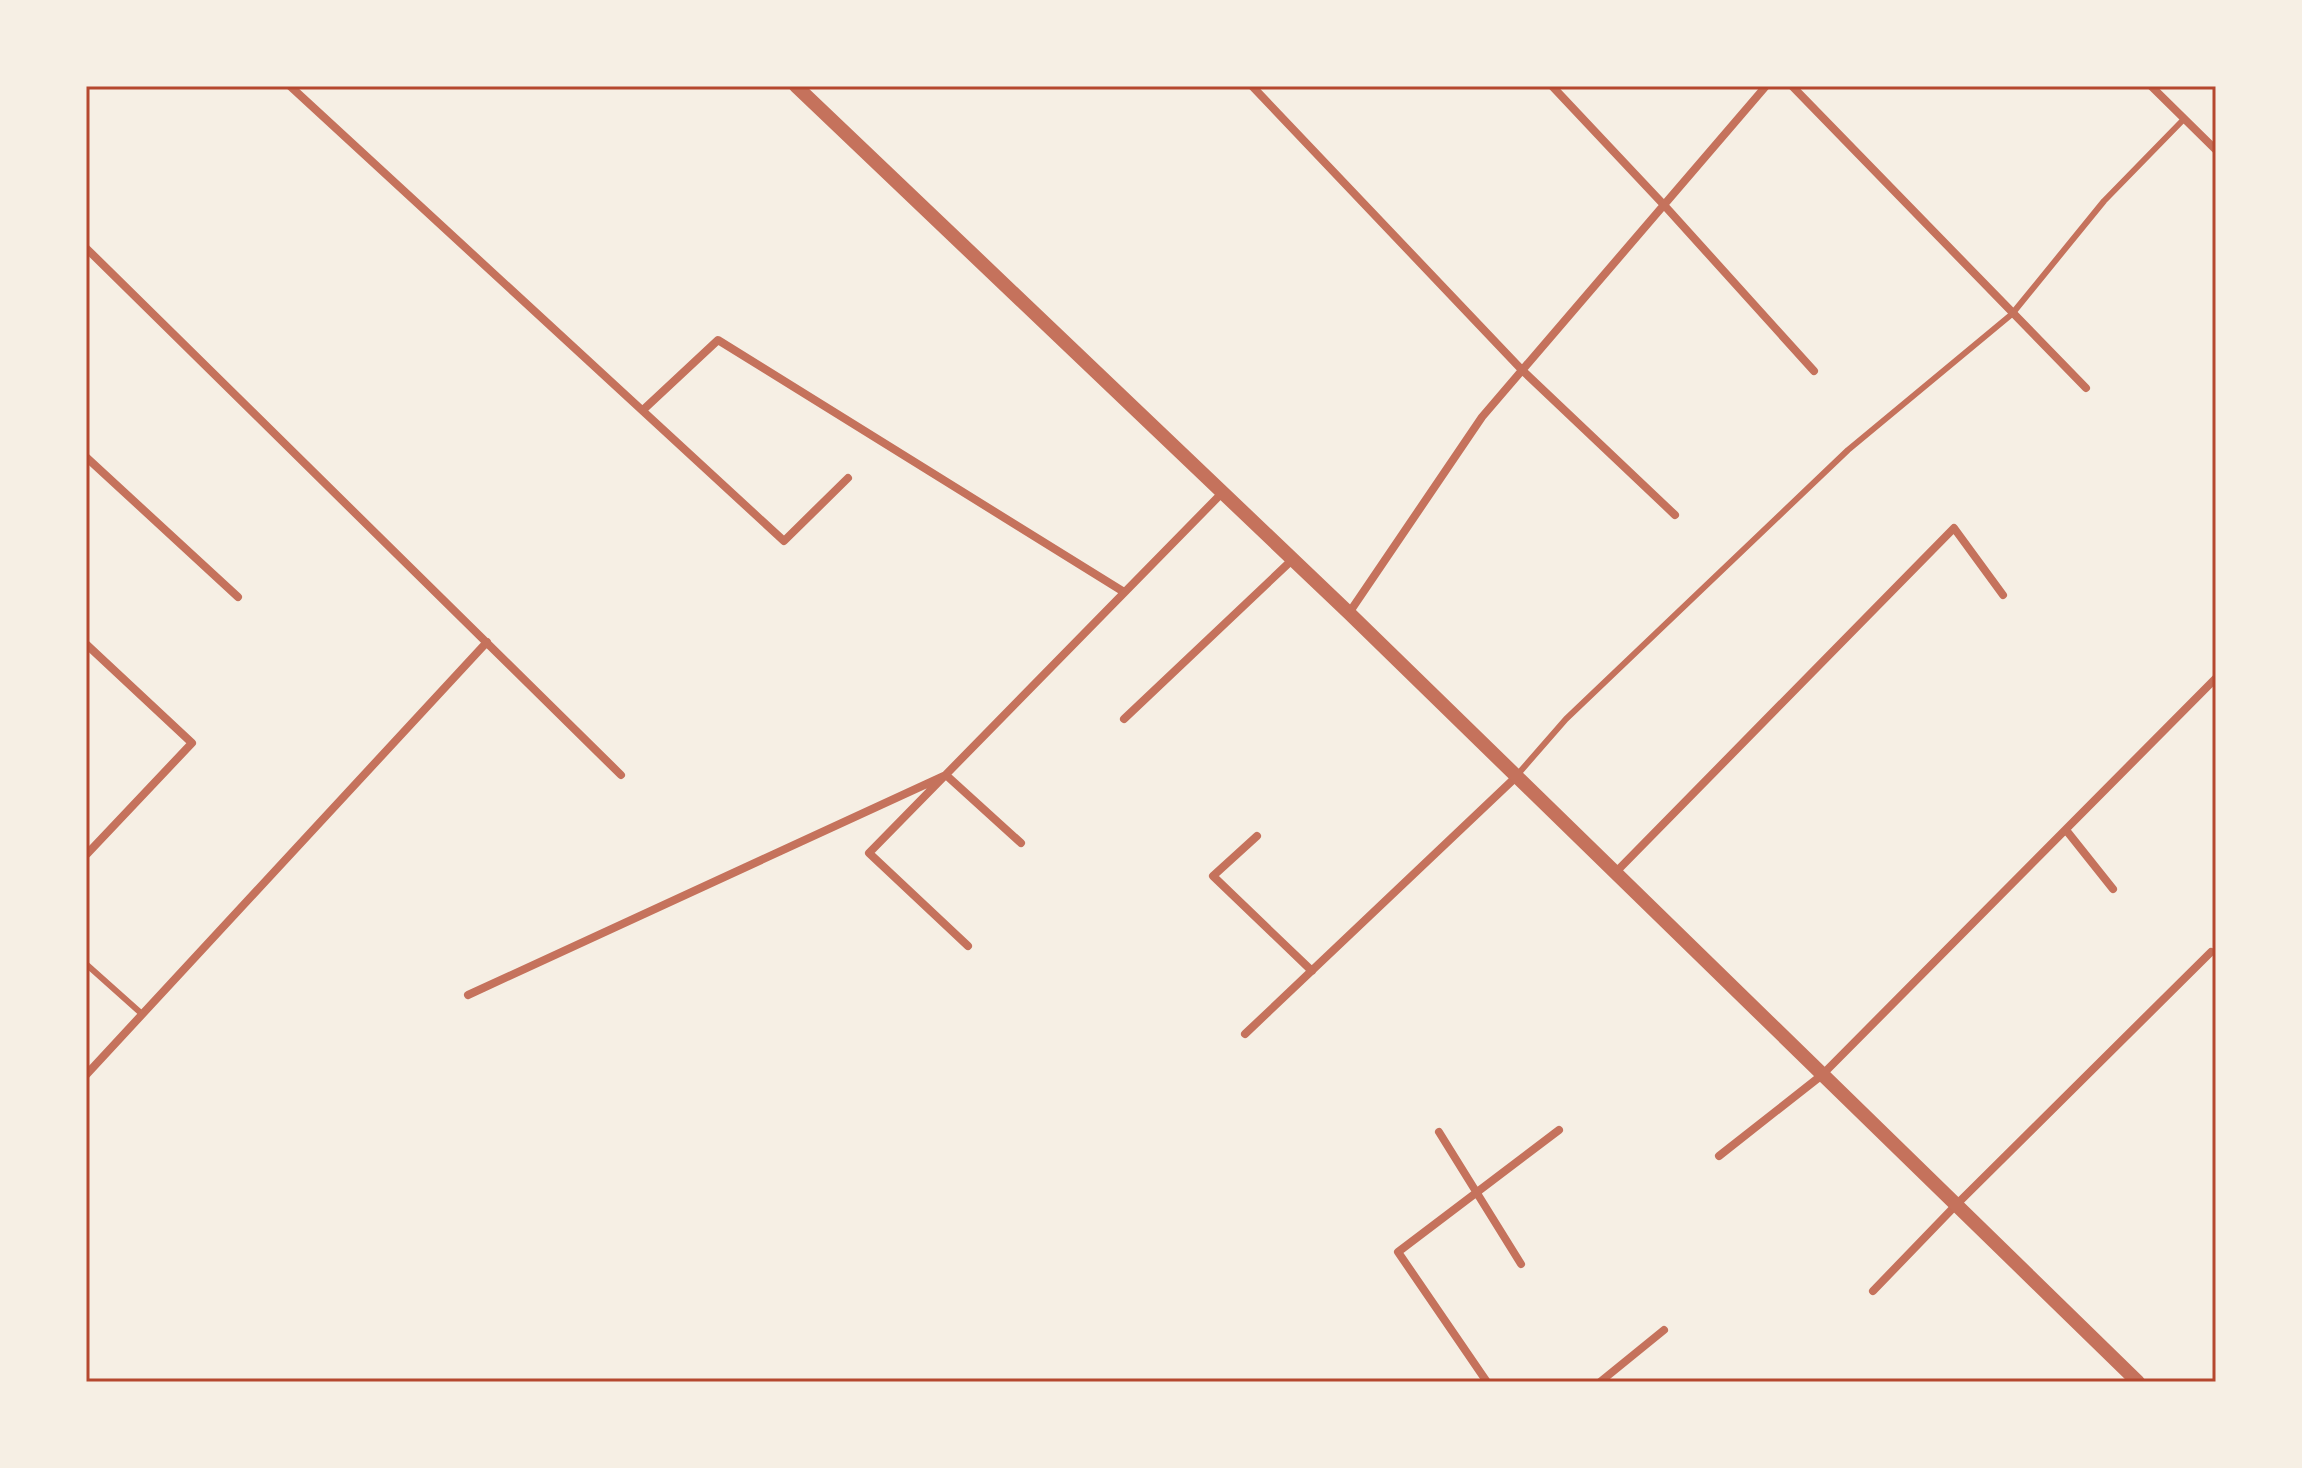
<svg xmlns="http://www.w3.org/2000/svg" width="2302" height="1468" font-family="'Titillium Web',sans-serif">
  <style>
    .lines { fill: none; stroke-linecap: round; stroke-linejoin: round }
    .service { stroke: #c5725c; stroke-width: 6 }
    .minor { stroke: #c5725c; stroke-width: 8 }
    .tertiary { stroke: #c5725c; stroke-width: 14 }
    .neatline { fill: none; stroke: #b5482f; stroke-width: 3 }
  </style>
  <rect width="100%" height="100%" fill="#f6efe4"/>
  <g class="lines">
    <path class="service" d="M 1518,774 L 1566,719 L 1848,450 L 2012,314 L 2104,201 L 2184,119
      M 86,964 L 142,1014"/>
    <path class="minor" d="M 290,86 L 784,541 L 848,478
      M 1252,86 L 1522,370 L 1675,515
      M 1552,86 L 1664,205 L 1814,371
      M 1792,86 L 2086,388
      M 2151,86 L 2216,150
      M 86,248 L 621,775
      M 643,410 L 718,340 L 1124,592
      M 86,457 L 238,597
      M 1349,613 L 1482,417 L 1766,86
      M 86,644 L 192,743 L 87,854
      M 1124,719 L 1292,560
      M 2066,830 L 2113,889
      M 1257,836 L 1213,876 L 1312,971
      M 1615,873 L 1954,528 L 2003,595
      M 968,946 L 869,853 L 1221,494
      M 468,995 L 946,775 L 1021,843
      M 1245,1034 L 1516,777
      M 86,1075 L 487,642
      M 1439,1132 L 1521,1264
      M 1719,1156 L 1822,1075 L 2216,678
      M 1873,1291 L 1956,1205 L 2211,952
      M 1487,1382 L 1398,1252 L 1559,1130
      M 1600,1382 L 1664,1330"/>
    <path class="tertiary" d="M 796,86 L 1349,613 L 2138,1382"/>
  </g>
  <rect width="2302" height="1468" fill="none" stroke="#f6efe4" stroke-width="176"/>
  <rect x="88" y="88" width="2126" height="1292" class="neatline"/>
</svg>
